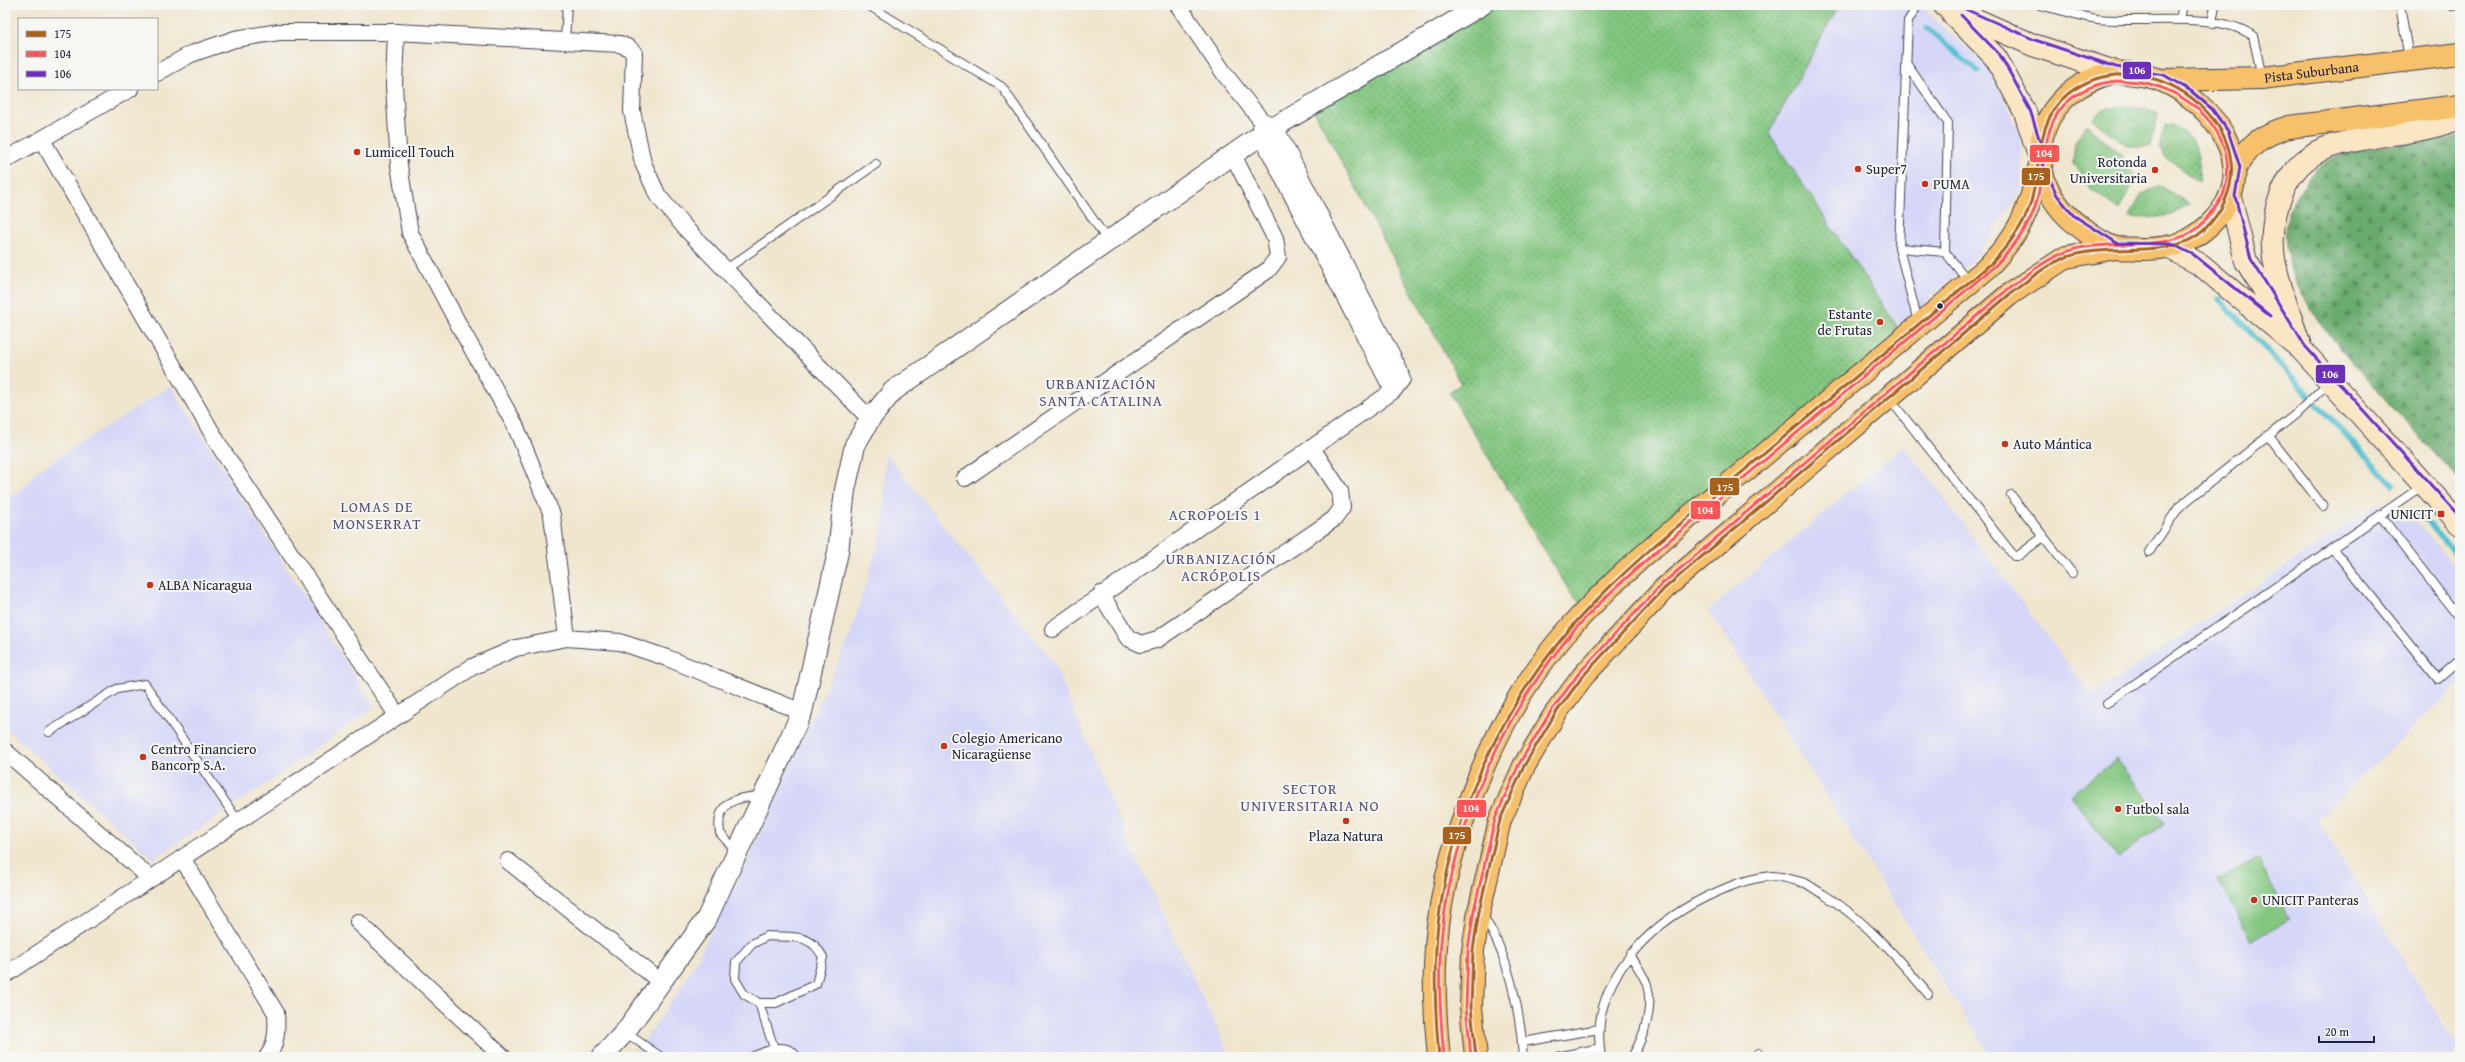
<svg xmlns="http://www.w3.org/2000/svg" width="2465" height="1062" font-family="'Gentium Book Plus',serif">
  <style>
    .built { fill: #d6d7f8 }
    .grass { fill: url(#grass-dots); stroke: #52745e }
    .forest { fill: url(#forest-firs); stroke: #466654 }
    .pitch { fill: #82c680; stroke: #52745e }
    .lines { fill: none; stroke-linecap: round; stroke-linejoin: round }
    .stream { stroke: #56c1d1; stroke-width: 5.5 }
    .service-casing { stroke: #413f51; stroke-width: 10 }
    .minor-casing { stroke: #413f51; stroke-width: 18 }
    .tertiary-casing { stroke: #413f51; stroke-width: 22 }
    .secondary-casing { stroke: #413f51; stroke-width: 24 }
    .primary-casing { stroke: #413f51; stroke-width: 24 }
    .service { stroke: #fff; stroke-width: 8 }
    .minor { stroke: #fff; stroke-width: 16 }
    .tertiary { stroke: #fff; stroke-width: 20 }
    .secondary { stroke: #fbe6c4; stroke-width: 22 }
    .primary { stroke: #f6c16b; stroke-width: 22 }
    .bus-1-casing { stroke: #f6f6f2; stroke-width: 6 }
    .bus-2-casing { stroke: #f6f6f2; stroke-width: 6 }
    .bus-3-casing { stroke: #f6f6f2; stroke-width: 6 }
    .bus-1 { stroke: #a8611a; stroke-width: 3 }
    .bus-2 { stroke: #f55; stroke-width: 3 }
    .bus-3 { stroke: #6d2fba; stroke-width: 3 }
    .poi-dot { fill: #c8321e; stroke: #f6f6f2; stroke-width: 1.5 }
    .bus-dot { fill: #22223b; stroke: #f6f6f2; stroke-width: 1.5 }
    .labels { text-anchor: middle; stroke-width: 4; stroke-linejoin: round; paint-order: stroke }
    .street-label { font-size: 14px; fill: #22223b; stroke: #f6f6f2 }
    .poi-label { font-size: 14px; fill: #22223b; stroke: #f6f6f2; text-anchor: start }
    .neighbourhood-label { font-size: 15px; letter-spacing: 1px; fill: #584d77; stroke: #f6f6f2 }
    .line-badge { stroke: #f6f6f2; stroke-width: 1.5 }
    .badge-label { font-size: 11px; text-anchor: middle; font-weight: bold; fill: #fff }
  </style>
  <defs>
    <pattern id="grass-dots" width="8" height="8" patternUnits="userSpaceOnUse"><rect width="8" height="8" fill="#82c680"/><path d="M2 2h.1M6 6h.1" fill="none" stroke="#6aa06a" stroke-width="1.8" stroke-linecap="round"/></pattern>
    <pattern id="forest-firs" width="22" height="20" patternUnits="userSpaceOnUse"><rect width="22" height="20" fill="#69ab6e"/><path d="M5 1l3.5 6h-7zM16 11l3.5 6h-7z" fill="#568b5c"/></pattern>
  </defs>
  <rect width="100%" height="100%" fill="#f6f6f2"/>
  <filter id="ink" filterUnits="userSpaceOnUse"><feTurbulence type="fractalNoise" baseFrequency=".025" numOctaves="2"/><feDisplacementMap in="SourceGraphic" scale="8" xChannelSelector="R" yChannelSelector="G"/><feConvolveMatrix kernelMatrix="1 2 1 2 8 2 1 2 1" color-interpolation-filters="sRGB"/></filter>
  <filter id="wash" filterUnits="userSpaceOnUse"><feTurbulence type="fractalNoise" baseFrequency=".012" numOctaves="4" result="noise"/><feDisplacementMap in="SourceGraphic" scale="16" xChannelSelector="R" yChannelSelector="G"/><feGaussianBlur stdDeviation="0.9" result="paint"/><feColorMatrix in="noise" values="0 0 0 0 0 0 0 0 0 0 0 0 0 0 0 0 0 1.4 0 .05"/><feComposite in="paint" operator="in"/></filter>
  <g filter="url(#wash)">
    <rect width="100%" height="100%" fill="#f0e6ce"/>
    <path class="built" d="M 525,5 L 630,5 L 629,11 Z
      M 1839,5 L 1919,5 L 1991,70 L 2021,135 L 2022,189 L 1976,257 L 1898,327 L 1769,133 Z
      M 171,386 L 374,707 L 265,785 L 153,859 L 5,728 L 5,501 L 19,492 L 37,471 Z
      M 1904,445 L 2092,696 L 2381,502 L 2402,521 L 2417,522 L 2460,572 L 2460,683 L 2317,819 L 2459,1050 L 2447,1057 L 1991,1057 L 1709,610 Z
      M 885,453 L 1053,661 L 1128,841 L 1231,1057 L 631,1057 L 639,1049 L 687,978 L 745,866 L 849,638 L 884,525 Z"/>
    <path class="grass" d="M 1482,5 L 1839,5 L 1769,133 L 1904,337 L 1588,610 L 1571,594 L 1449,392 L 1461,384 L 1311,105 Z
      M 2122,106 L 2142,108 L 2158,114 L 2150,146 L 2128,146 L 2092,119 L 2102,110 Z
      M 2086,124 L 2120,154 L 2135,176 L 2129,191 L 2119,210 L 2091,189 L 2073,164 L 2075,143 Z
      M 2165,125 C 2194,127 2202,158 2199,182 L 2167,159 L 2159,148 Z
      M 2161,186 L 2189,204 C 2172,218 2151,219 2130,217 L 2142,193 Z"/>
    <path class="forest" d="M 2460,137 L 2460,481 C 2427,445 2394,410 2362,373 C 2333,339 2297,302 2288,257 C 2282,231 2286,210 2302,188 C 2308,179 2317,168 2326,162 C 2352,146 2427,142 2460,137 Z"/>
    <path class="pitch" d="M 2117,759 L 2165,823 L 2118,858 L 2070,795 Z
      M 2258,859 L 2290,920 L 2251,941 L 2218,880 Z"/>
    <g class="lines">
      <path class="stream" d="M 1927,28 L 1979,72
        M 2219,299 L 2393,485
        M 2419,512 L 2460,559"/>
    </g>
  </g>
  <g filter="url(#ink)">
    <g class="lines">
      <defs>
        <path id="service" d="M 868,5 L 1002,87 L 1108,241
          M 2040,5 C 2059,9 2078,16 2097,19 C 2141,24 2217,10 2253,36 L 2262,77
          M 2400,5 L 2409,59
          M 2451,6 L 2459,5
          M 2180,19 L 2183,5
          M 2212,23 L 2215,5
          M 565,41 L 567,5
          M 1906,63 L 1948,123 L 1945,252 L 1969,282
          M 1899,248 L 1945,252
          M 725,270 L 876,164
          M 1918,322 L 1899,248 L 1908,21 L 1918,5
          M 1889,398 L 2014,556 L 2018,556 L 2043,537
          M 2268,435 L 2323,506
          M 2011,495 L 2072,573
          M 2380,515 L 2460,619
          M 2333,549 L 2438,679 L 2460,660
          M 2149,552 L 2179,507 L 2296,414 L 2330,381
          M 2107,703 L 2424,485
          M 49,732 L 117,689 L 145,684 L 238,821
          M 737,852 L 720,833 C 715,800 737,797 763,796
          M 1482,915 C 1508,952 1521,1013 1523,1057
          M 767,936 C 792,938 810,932 823,957 L 816,984 L 776,1003 L 759,1003 L 744,994 L 735,979 L 736,962 L 752,944 Z
          M 1630,954 C 1635,964 1644,975 1647,985 C 1654,1008 1644,1037 1632,1057
          M 759,1003 L 774,1048
          M 625,1032 L 661,1057
          M 1523,1042 L 1599,1029
          M 752,1057 C 767,1051 786,1040 797,1057
          M 1557,1057 L 1600,1048
          M 1601,1057 C 1588,985 1646,926 1706,897 C 1727,887 1748,878 1772,876 C 1782,876 1796,881 1805,883 C 1811,886 1817,891 1823,894 C 1864,919 1897,957 1928,994
          M 1757,1057 L 1758,1053"/>
        <path id="minor" d="M 396,32 L 394,85 L 399,165 L 410,233 L 461,329 L 515,425 L 552,515 L 567,638
          M 157,73 L 191,54 L 235,39 L 279,32 L 396,32 L 620,44 L 629,48 L 634,53 L 632,111 L 643,163 L 658,196 L 688,231 L 870,419
          M 1261,123 L 1261,135 L 1393,391
          M 42,140 L 222,450 L 397,715
          M 5,160 L 130,89
          M 965,478 L 1268,270 L 1278,257 L 1275,238 L 1233,155
          M 1101,594 L 1128,638 L 1141,644 L 1158,639 L 1334,519 L 1342,508 L 1340,491 L 1312,448
          M 1053,629 L 1393,391 L 1402,379 L 1399,370 L 1275,127 L 1261,120 L 1226,76 L 1178,5
          M 5,751 L 150,878
          M 182,858 L 276,1013 C 277,1028 277,1045 267,1057
          M 508,861 L 661,982
          M 358,922 L 503,1057
          M 5,975 L 472,667 L 516,648 L 567,638 L 620,642 L 667,658 L 802,712"/>
        <path id="tertiary" d="M 602,1057 L 625,1032 L 707,918 L 802,712 L 838,552 L 845,490 L 855,445 L 870,419 L 893,391 L 1261,135 L 1482,5"/>
        <path id="secondary" d="M 1945,6 L 2033,45 L 2115,72
          M 1953,14 L 1996,58 L 2025,112 L 2038,152
          M 2230,196 L 2246,261 L 2285,323
          M 2170,248 L 2201,265 L 2301,349 L 2460,524
          M 2301,349 C 2292,320 2279,289 2274,259 C 2269,224 2279,177 2311,156 C 2321,148 2335,145 2348,142 C 2386,133 2422,133 2460,118"/>
        <g id="primary">
          <path d="M 2115,72 C 2130,73 2149,75 2163,81 C 2213,103 2262,167 2216,218 C 2196,241 2172,250 2141,249 C 2134,248 2125,249 2117,248 C 2106,246 2092,236 2083,229 C 2013,179 2032,91 2115,72 Z"/>
          <path id="s1" d="M 2165,80 L 2262,78 L 2460,54"/>
          <path d="M 2235,168 C 2251,144 2261,135 2289,127 L 2460,106"/>
          <path d="M 1439,1057 C 1436,1027 1434,996 1435,966 C 1438,856 1492,718 1564,635 C 1619,571 1687,519 1752,465 C 1830,399 1908,334 1986,269 C 2019,234 2028,215 2039,168"/>
          <path d="M 1476,1057 L 1471,1007 L 1473,950 L 1479,911 L 1500,820 L 1524,766 L 1555,714 L 1583,676 L 1665,588 L 2010,294 L 2066,257 L 2116,248"/>
        </g>
      </defs>
      <use href="#service" class="service-casing"/>
      <use href="#minor" class="minor-casing"/>
      <use href="#tertiary" class="tertiary-casing"/>
      <use href="#secondary" class="secondary-casing"/>
      <use href="#primary" class="primary-casing"/>
      <use href="#service" class="service"/>
      <use href="#minor" class="minor"/>
      <use href="#tertiary" class="tertiary"/>
      <use href="#secondary" class="secondary"/>
      <use href="#primary" class="primary"/>
      <defs>
        <path id="bus-1" d="M 1439,1057 C 1435,1013 1433,968 1438,924 C 1451,820 1497,716 1564,636 C 1591,603 1623,574 1654,546 L 1993,262 C 2008,245 2023,227 2030,205 C 2042,168 2034,120 2069,93 C 2152,30 2291,143 2204,230 C 2175,259 2115,244 2077,254 C 2051,260 2031,278 2010,294 L 1665,588 L 1583,676 L 1555,714 L 1524,766 L 1500,820 L 1479,911 L 1473,950 L 1471,1007 L 1476,1057"/>
        <path id="bus-2" d="M 1444,1057 C 1440,1012 1437,968 1443,924 C 1457,821 1501,719 1567,639 C 1594,606 1626,578 1658,550 L 1996,265 C 2012,248 2028,229 2035,207 C 2047,171 2038,123 2072,98 C 2135,49 2252,114 2223,195 C 2221,200 2215,206 2212,211 C 2208,216 2204,223 2199,227 C 2171,252 2113,239 2075,249 C 2049,256 2028,274 2007,290 L 1662,584 L 1579,673 L 1551,711 L 1519,764 L 1495,819 L 1474,910 L 1468,949 L 1466,1007 L 1471,1057"/>
        <path id="bus-3" d="M 1956,5 L 2035,40 L 2116,67 L 2164,75 L 2191,91 L 2212,109 L 2228,131 L 2240,167 L 2235,196 L 2251,259 L 2305,346 L 2460,517
          M 1961,15 L 2000,55 L 2015,82 L 2030,110 L 2043,151 L 2044,167 L 2057,195 L 2073,215 L 2117,243 L 2172,244 L 2194,255 L 2270,316"/>
      </defs>
      <use href="#bus-1" class="bus-1-casing"/>
      <use href="#bus-2" class="bus-2-casing"/>
      <use href="#bus-3" class="bus-3-casing"/>
      <use href="#bus-1" class="bus-1"/>
      <use href="#bus-2" class="bus-2"/>
      <use href="#bus-3" class="bus-3"/>
    </g>
  </g>
  <g class="poi-dot">
    <circle cx="357" cy="152" r="4"/>
    <circle cx="1858" cy="169" r="4"/>
    <circle cx="2155" cy="170" r="4"/>
    <circle cx="1925" cy="184" r="4"/>
    <circle cx="1880" cy="322" r="4"/>
    <circle cx="2005" cy="444" r="4"/>
    <rect x="2437" y="510" width="8" height="8" rx="2"/>
    <circle cx="150" cy="585" r="4"/>
    <circle cx="944" cy="746" r="4"/>
    <circle cx="143" cy="757" r="4"/>
    <circle cx="2118" cy="809" r="4"/>
    <circle cx="1346" cy="821" r="4"/>
    <circle cx="2254" cy="900" r="4"/>
  </g>
  <circle class="bus-dot" cx="1940" cy="306" r="3.5"/>
  <g class="labels">
    <g class="street-label">
      <text dy="5" stroke="none"><textPath href="#s1" startOffset="147">Pista Suburbana</textPath></text>
    </g>
    <g class="poi-label">
      <text x="365" y="157">Lumicell Touch</text>
      <text x="2147" y="167" text-anchor="end">Rotonda<tspan x="2147" dy="16">Universitaria</tspan></text>
      <text x="1866" y="174">Super7</text>
      <text x="1933" y="189">PUMA</text>
      <text x="1872" y="319" text-anchor="end">Estante<tspan x="1872" dy="16">de Frutas</tspan></text>
      <text x="2013" y="449">Auto Mántica</text>
      <text x="2433" y="519" text-anchor="end">UNICIT</text>
      <text x="158" y="590">ALBA Nicaragua</text>
      <text x="952" y="743">Colegio Americano<tspan x="952" dy="16">Nicaragüense</tspan></text>
      <text x="151" y="754">Centro Financiero<tspan x="151" dy="16">Bancorp S.A.</tspan></text>
      <text x="2126" y="814">Futbol sala</text>
      <text x="1346" y="841" text-anchor="middle">Plaza Natura</text>
      <text x="2262" y="905">UNICIT Panteras</text>
    </g>
    <g class="neighbourhood-label">
      <text x="1101" y="389">URBANIZACIÓN<tspan x="1101" dy="17">SANTA CATALINA</tspan></text>
      <text x="377" y="512">LOMAS DE<tspan x="377" dy="17">MONSERRAT</tspan></text>
      <text x="1215" y="520">ACROPOLIS 1</text>
      <text x="1221" y="564">URBANIZACIÓN<tspan x="1221" dy="17">ACRÓPOLIS</tspan></text>
      <text x="1310" y="794">SECTOR<tspan x="1310" dy="17">UNIVERSITARIA NO</tspan></text>
    </g>
  </g>
  <g class="line-badge">
    <rect x="2122" y="61" width="30" height="19" rx="4" fill="#6d2fba"/>
    <rect x="2029" y="144" width="31" height="19" rx="4" fill="#f55"/>
    <rect x="2021" y="167" width="30" height="19" rx="4" fill="#a8611a"/>
    <rect x="2315" y="364" width="31" height="20" rx="4" fill="#6d2fba"/>
    <rect x="1709" y="477" width="31" height="19" rx="4" fill="#a8611a"/>
    <rect x="1690" y="500" width="31" height="20" rx="4" fill="#f55"/>
    <rect x="1456" y="799" width="31" height="19" rx="4" fill="#f55"/>
    <rect x="1442" y="826" width="30" height="19" rx="4" fill="#a8611a"/>
  </g>
  <g class="badge-label">
    <text x="2137" y="74">106</text>
    <text x="2044" y="157">104</text>
    <text x="2036" y="180">175</text>
    <text x="2330" y="378">106</text>
    <text x="1725" y="491">175</text>
    <text x="1705" y="514">104</text>
    <text x="1471" y="812">104</text>
    <text x="1457" y="839">175</text>
  </g>
  <rect width="2465" height="1062" fill="none" stroke="#f6f6f2" stroke-width="20"/>
  <rect x="18" y="18" width="140" height="72" fill="#f6f6f2" stroke="#a1a1a9"/>
  <rect x="26" y="31" width="20" height="6" fill="#a8611a" stroke="#a1a1a9"/>
  <text x="54" y="38" font-size="12" fill="#22223b">175</text>
  <rect x="26" y="51" width="20" height="6" fill="#ff5555" stroke="#a1a1a9"/>
  <text x="54" y="58" font-size="12" fill="#22223b">104</text>
  <rect x="26" y="71" width="20" height="6" fill="#6d2fba" stroke="#a1a1a9"/>
  <text x="54" y="78" font-size="12" fill="#22223b">106</text>
  <path d="M2319 1036v6h55v-6" fill="none" stroke="#22223b" stroke-width="2"/>
  <text x="2325" y="1036" font-size="12" fill="#22223b" stroke="#f6f6f2" stroke-width="3" paint-order="stroke">20 m</text>
</svg>
